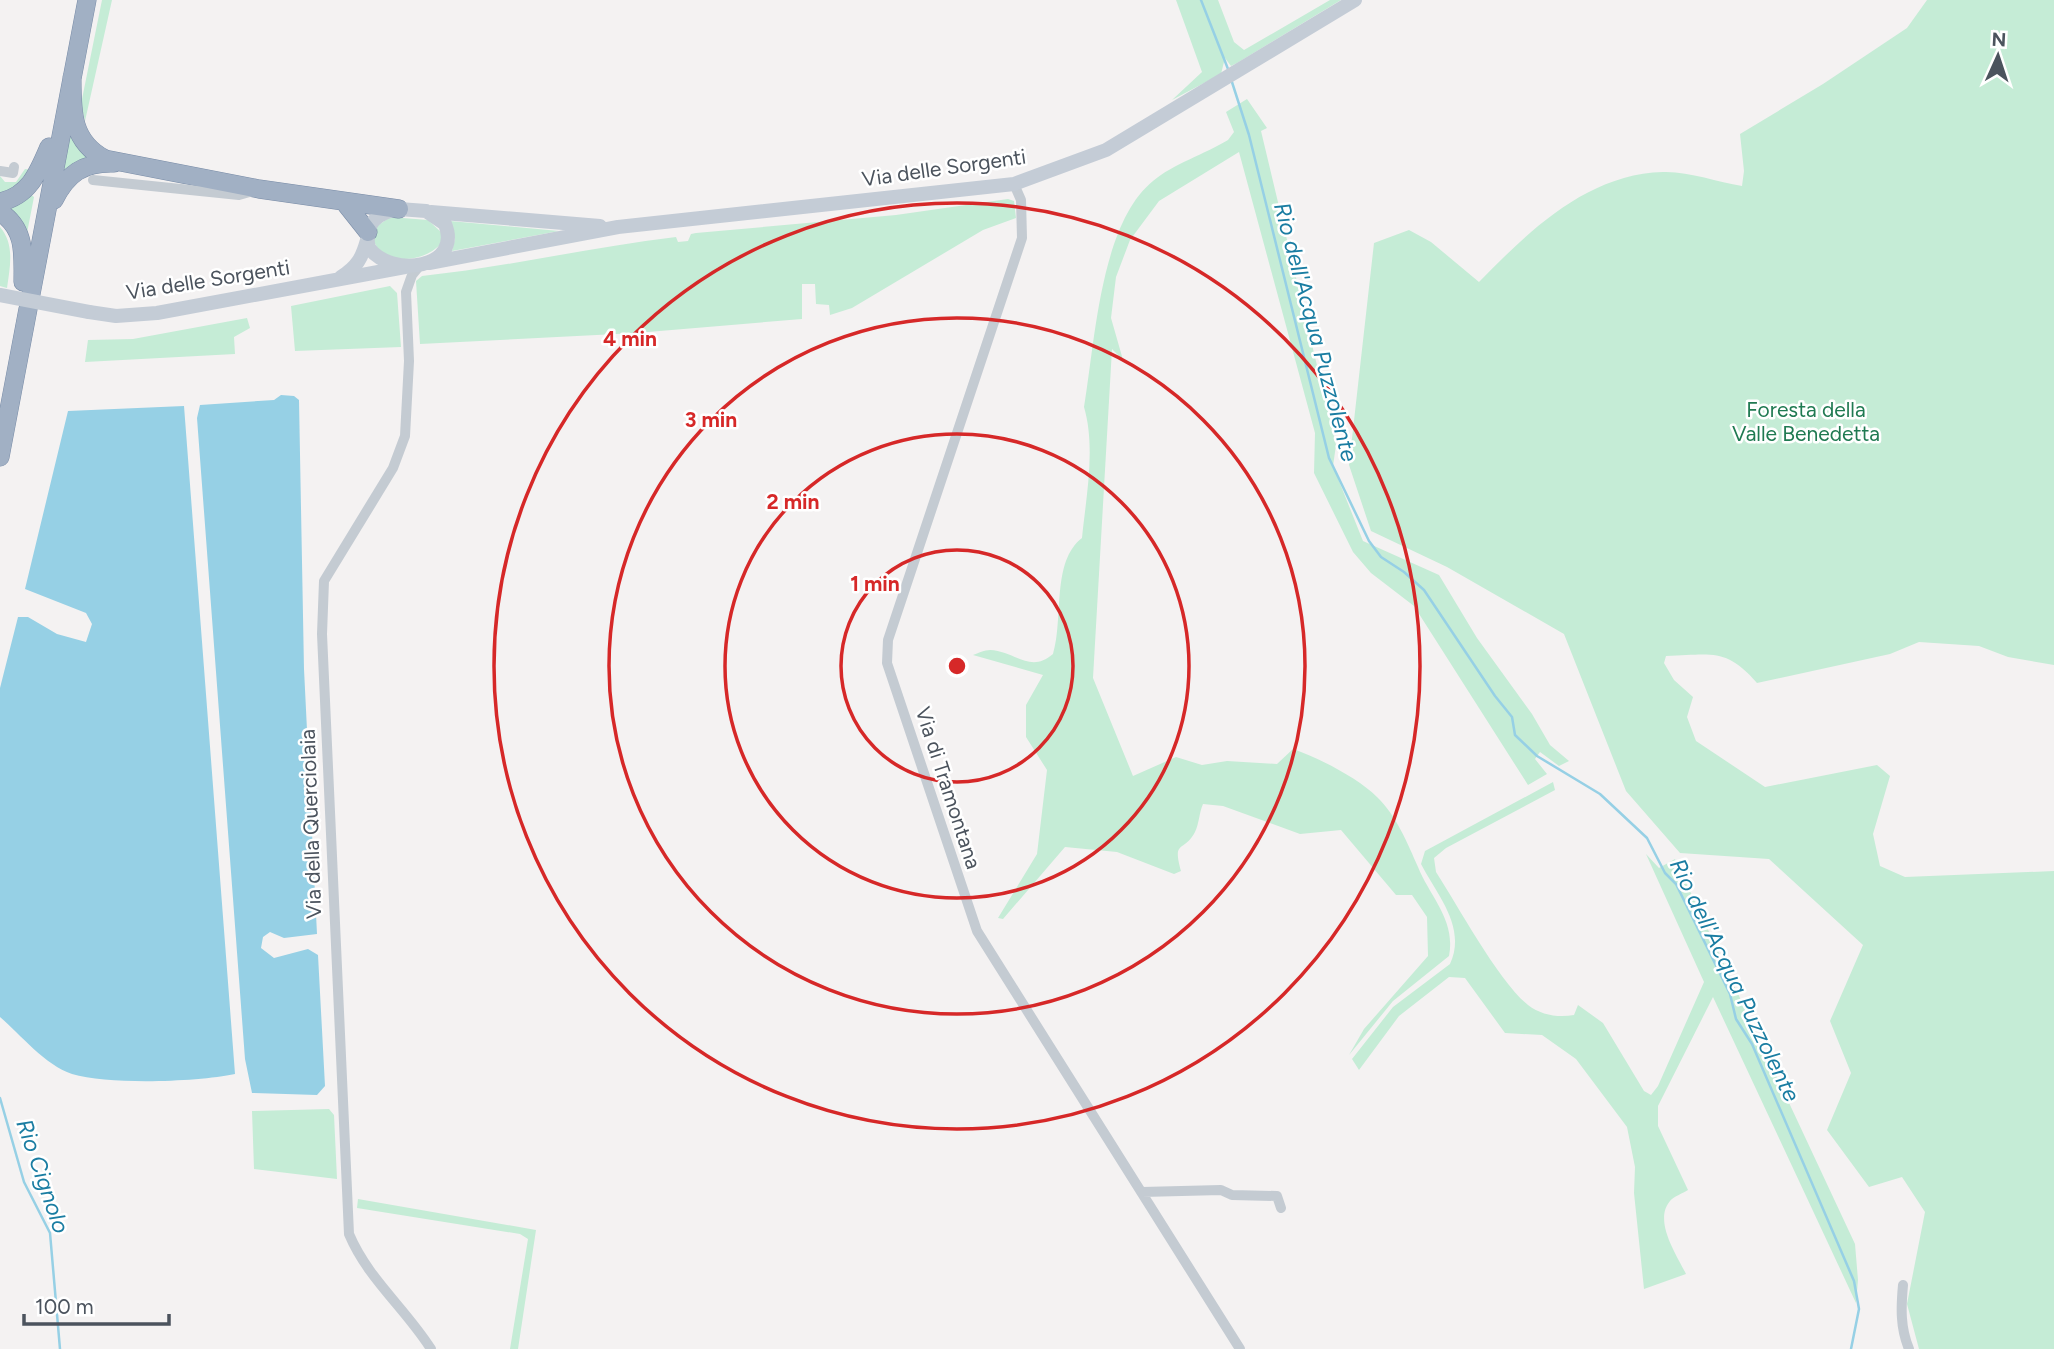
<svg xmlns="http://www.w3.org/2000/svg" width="2054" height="1349" font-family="Figtree,sans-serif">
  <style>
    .green { fill: #c5ecd6 }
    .water { fill: #96d0e5 }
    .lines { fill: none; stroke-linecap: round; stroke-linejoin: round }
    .stream { stroke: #96d0e5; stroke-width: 2.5 }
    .trunk-casing { stroke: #798ca7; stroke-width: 19 }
    .minor { stroke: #c4cbd2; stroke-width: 10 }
    .secondary { stroke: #c4ccd6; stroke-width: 14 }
    .trunk { stroke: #a1b0c4; stroke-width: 18 }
    .secondary-bridge { stroke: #c4ccd6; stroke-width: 14 }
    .ring { fill: none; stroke: #d62828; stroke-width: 3.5 }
    .labels { text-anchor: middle; stroke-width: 5; stroke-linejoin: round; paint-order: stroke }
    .street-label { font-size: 21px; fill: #4b535d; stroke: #fff }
    .park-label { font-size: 21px; fill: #207a52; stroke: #fff }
    .water-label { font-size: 23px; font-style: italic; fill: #1a7da2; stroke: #fff }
    .centre { fill: #d62828; stroke: #fff; stroke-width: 3.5 }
    .ring-label { font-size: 21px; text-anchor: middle; font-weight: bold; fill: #d62828; stroke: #fff; stroke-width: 5; stroke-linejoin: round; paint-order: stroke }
  </style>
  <rect width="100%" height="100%" fill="#f4f2f2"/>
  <path class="green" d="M 102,0 L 112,0 L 85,121 L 81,104 Z
    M 1176,0 L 1218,0 L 1234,42 L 1244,50 L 1330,0 L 1341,0 L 1237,63 L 1231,66 L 1225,58 L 1221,74 L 1172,100 L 1202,72 Z
    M 1927,0 L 2054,0 L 2054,665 L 2008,657 L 1979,646 L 1919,642 L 1890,654 L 1757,683 C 1726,647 1711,655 1666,656 L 1664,663 L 1674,680 L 1693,697 L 1687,717 L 1696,741 L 1765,787 L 1877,765 L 1890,776 L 1873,834 L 1880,866 L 1905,877 L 2054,871 L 2054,1349 L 1919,1349 L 1907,1304 L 1925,1212 L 1902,1177 L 1869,1187 L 1827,1130 L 1851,1073 L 1830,1021 L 1863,945 L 1769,859 L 1680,853 L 1626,791 L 1564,634 L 1447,567 L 1371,531 L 1349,465 L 1374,243 L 1409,230 L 1431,242 L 1479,282 C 1529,231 1587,174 1663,172 C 1688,171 1717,182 1742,186 L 1744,171 L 1740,134 L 1823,84 L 1907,28 Z
    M 1247,99 L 1267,128 L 1261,131 L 1336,445 L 1333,466 L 1363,541 L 1439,575 L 1477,638 L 1532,714 L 1550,745 L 1569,761 L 1559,766 L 1540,752 L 1535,759 L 1547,774 L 1528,785 L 1414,606 L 1371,573 L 1353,552 L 1314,473 L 1315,433 L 1239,152 L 1159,201 L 1130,240 L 1116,277 L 1111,318 L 1123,360 L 1112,349 L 1093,678 L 1133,776 L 1176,757 L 1202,765 L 1227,761 L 1277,764 L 1293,749 C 1319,758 1358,778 1377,797 C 1396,815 1408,844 1418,867 C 1430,897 1456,920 1449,956 L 1393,1001 L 1349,1055 L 1364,1029 L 1428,956 L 1427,917 L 1412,895 L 1396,895 L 1341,830 L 1300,834 L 1223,806 L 1203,804 C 1199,813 1199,824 1195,832 C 1184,853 1172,839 1181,871 L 1174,874 L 1117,852 L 1065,847 L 1003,919 L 998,918 L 1037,854 L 1047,770 L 1026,737 L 1026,705 L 1043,675 L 973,655 C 978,653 985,650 990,650 C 1015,651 1030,674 1053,654 C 1064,619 1051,562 1082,538 C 1086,497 1096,448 1084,407 C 1095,343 1100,224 1153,181 C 1173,164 1205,154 1228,140 L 1234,132 L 1226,112 Z
    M 71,130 L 92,158 L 66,171 L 62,166 Z
    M 25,169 L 33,170 L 21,188 L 0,198 L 0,176 L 5,182 L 16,182 Z
    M 29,193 L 34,197 L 27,233 L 5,207 Z
    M 1008,199 L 1014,201 L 1016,218 L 983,230 L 852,308 L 830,315 L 829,305 L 816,304 L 815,284 L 802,284 L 802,319 L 636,333 L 420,344 L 416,281 L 422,276 C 507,267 591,247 676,237 L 678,242 L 688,241 L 691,234 L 696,233 L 896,215 Z
    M 390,217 L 428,220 L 442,233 L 442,243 C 425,260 405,262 382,256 L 373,240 L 376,227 Z
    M 450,221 L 559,231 L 452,251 L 455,239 Z
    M 0,227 C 15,244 10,267 7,288 L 0,286 Z
    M 390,286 L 397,293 L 401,347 L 295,351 L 291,306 Z
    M 247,318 L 250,328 L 234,337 L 235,354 L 85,362 L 88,340 L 133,339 Z
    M 1553,782 L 1555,790 L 1446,848 L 1434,858 L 1436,872 C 1458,906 1499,982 1528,1005 C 1541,1015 1558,1018 1574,1015 L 1578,1005 L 1603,1023 L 1644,1091 L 1651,1095 L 1658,1086 L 1704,982 L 1646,854 L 1659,868 L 1675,859 L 1855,1244 L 1858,1280 L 1856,1303 L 1713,997 L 1658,1106 L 1658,1126 L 1688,1190 C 1683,1193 1673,1197 1670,1201 C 1653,1221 1677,1255 1686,1274 L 1644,1289 L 1634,1193 L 1635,1167 L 1627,1127 L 1576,1059 L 1542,1035 L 1505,1033 L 1465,978 L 1449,977 L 1399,1016 L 1359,1070 L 1352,1059 L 1393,1007 L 1450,964 C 1467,927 1437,895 1421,864 L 1425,851 Z
    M 329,1109 L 334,1115 L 337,1179 L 254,1169 L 252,1111 Z
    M 358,1199 L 536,1230 L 518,1349 L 510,1349 L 528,1239 L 520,1234 L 357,1208 Z"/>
  <path class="water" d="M 281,395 L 294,396 L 299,400 L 304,669 L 317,934 L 284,938 L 270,932 L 263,937 L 261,948 L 274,958 L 308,949 L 318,955 L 325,1086 L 317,1095 L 252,1093 L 245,1059 L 197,418 L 200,405 L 274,400 Z
    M 184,406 L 235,1074 C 197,1082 109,1085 72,1074 C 45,1065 21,1035 0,1017 L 0,688 L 18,617 L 28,617 L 57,634 L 86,642 L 92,624 L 86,613 L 25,589 L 68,411 Z"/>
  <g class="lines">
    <path class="stream" d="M 1201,0 L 1228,69
      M 1231,79 L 1249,135 L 1329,458 L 1369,541 L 1381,557 L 1404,572 L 1424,590 L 1495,696 L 1512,717 L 1515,735 L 1537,756 L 1600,794 L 1647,838 L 1665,873 L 1676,884 L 1730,994 L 1736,1019 L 1752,1044 L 1854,1281 L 1859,1309 L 1851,1349
      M 0,1098 L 24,1182 L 50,1233 L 60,1349"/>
    <defs>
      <path id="trunk" d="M 72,77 C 72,111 71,141 105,159 L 259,189 L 399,209
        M 54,200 C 67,174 83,162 114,163
        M 0,202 C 29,196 38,173 49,147
        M 345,203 L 368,232
        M 0,212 C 26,229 23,254 23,282
        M 31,294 L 87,0
        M 0,457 L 28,309"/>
    </defs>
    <use href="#trunk" class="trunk-casing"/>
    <path class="minor" d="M 0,171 L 13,173 L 14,167
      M 93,180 L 239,195 L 253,191
      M 1014,184 L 1021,200 L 1022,238 L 888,640 L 887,663 L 977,931 L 1240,1349
      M 421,264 L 412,275 L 406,292 L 409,361 L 405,436 L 393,468 L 324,581 L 322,634 L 349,1234 C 368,1279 405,1308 431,1349
      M 1142,1192 L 1221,1190 L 1232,1195 L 1277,1196 L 1281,1208
      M 1903,1285 C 1901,1307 1900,1327 1909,1349"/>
    <path class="secondary" d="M 399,209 L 426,211 L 445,224 C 463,268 392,279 369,248 C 363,225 377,212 399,209 Z
      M 431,212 L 600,226
      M 429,263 L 618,227 L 1014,184 L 1106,150 L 1355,0
      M 341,277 C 357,267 362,258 367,240
      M 89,312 L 116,316 L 157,313 L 405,267"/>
    <use href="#trunk" class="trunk"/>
    <path class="secondary-bridge" d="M 0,295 L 89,312"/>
  </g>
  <g class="ring">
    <circle cx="957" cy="666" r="116"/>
    <circle cx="957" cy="666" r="232"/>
    <circle cx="957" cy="666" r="348"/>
    <circle cx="957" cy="666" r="463"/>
  </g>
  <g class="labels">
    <g class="street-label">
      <text transform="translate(944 168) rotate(-8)" y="7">Via delle Sorgenti</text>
      <text transform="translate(208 280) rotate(-9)" y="7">Via delle Sorgenti</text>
      <text transform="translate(948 788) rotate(72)" y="7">Via di Tramontana</text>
      <text transform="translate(311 824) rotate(-92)" y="7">Via della Querciolaia</text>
    </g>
    <g class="park-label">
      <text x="1806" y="417">Foresta della<tspan x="1806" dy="24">Valle Benedetta</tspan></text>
    </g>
    <g class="water-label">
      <text transform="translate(1316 332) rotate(75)" y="8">Rio dell'Acqua Puzzolente</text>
      <text transform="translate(1735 980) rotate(64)" y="8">Rio dell'Acqua Puzzolente</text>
      <text transform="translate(43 1176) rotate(71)" y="8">Rio Cignolo</text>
    </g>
  </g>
  <circle cx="957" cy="666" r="10" class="centre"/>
  <g class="ring-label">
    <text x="630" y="346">4 min</text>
    <text x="711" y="427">3 min</text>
    <text x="793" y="509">2 min</text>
    <text x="875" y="591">1 min</text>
  </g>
  <g transform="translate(1998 56) rotate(3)" stroke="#ffffff" stroke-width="5" paint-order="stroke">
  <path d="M0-5L12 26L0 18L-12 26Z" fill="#4b535d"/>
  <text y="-10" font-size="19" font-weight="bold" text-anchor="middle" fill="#4b535d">N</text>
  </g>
  <path d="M24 1314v10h145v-10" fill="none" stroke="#4b535d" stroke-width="3.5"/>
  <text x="35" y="1314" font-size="21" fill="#4b535d" stroke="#ffffff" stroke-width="5" paint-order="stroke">100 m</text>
</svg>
